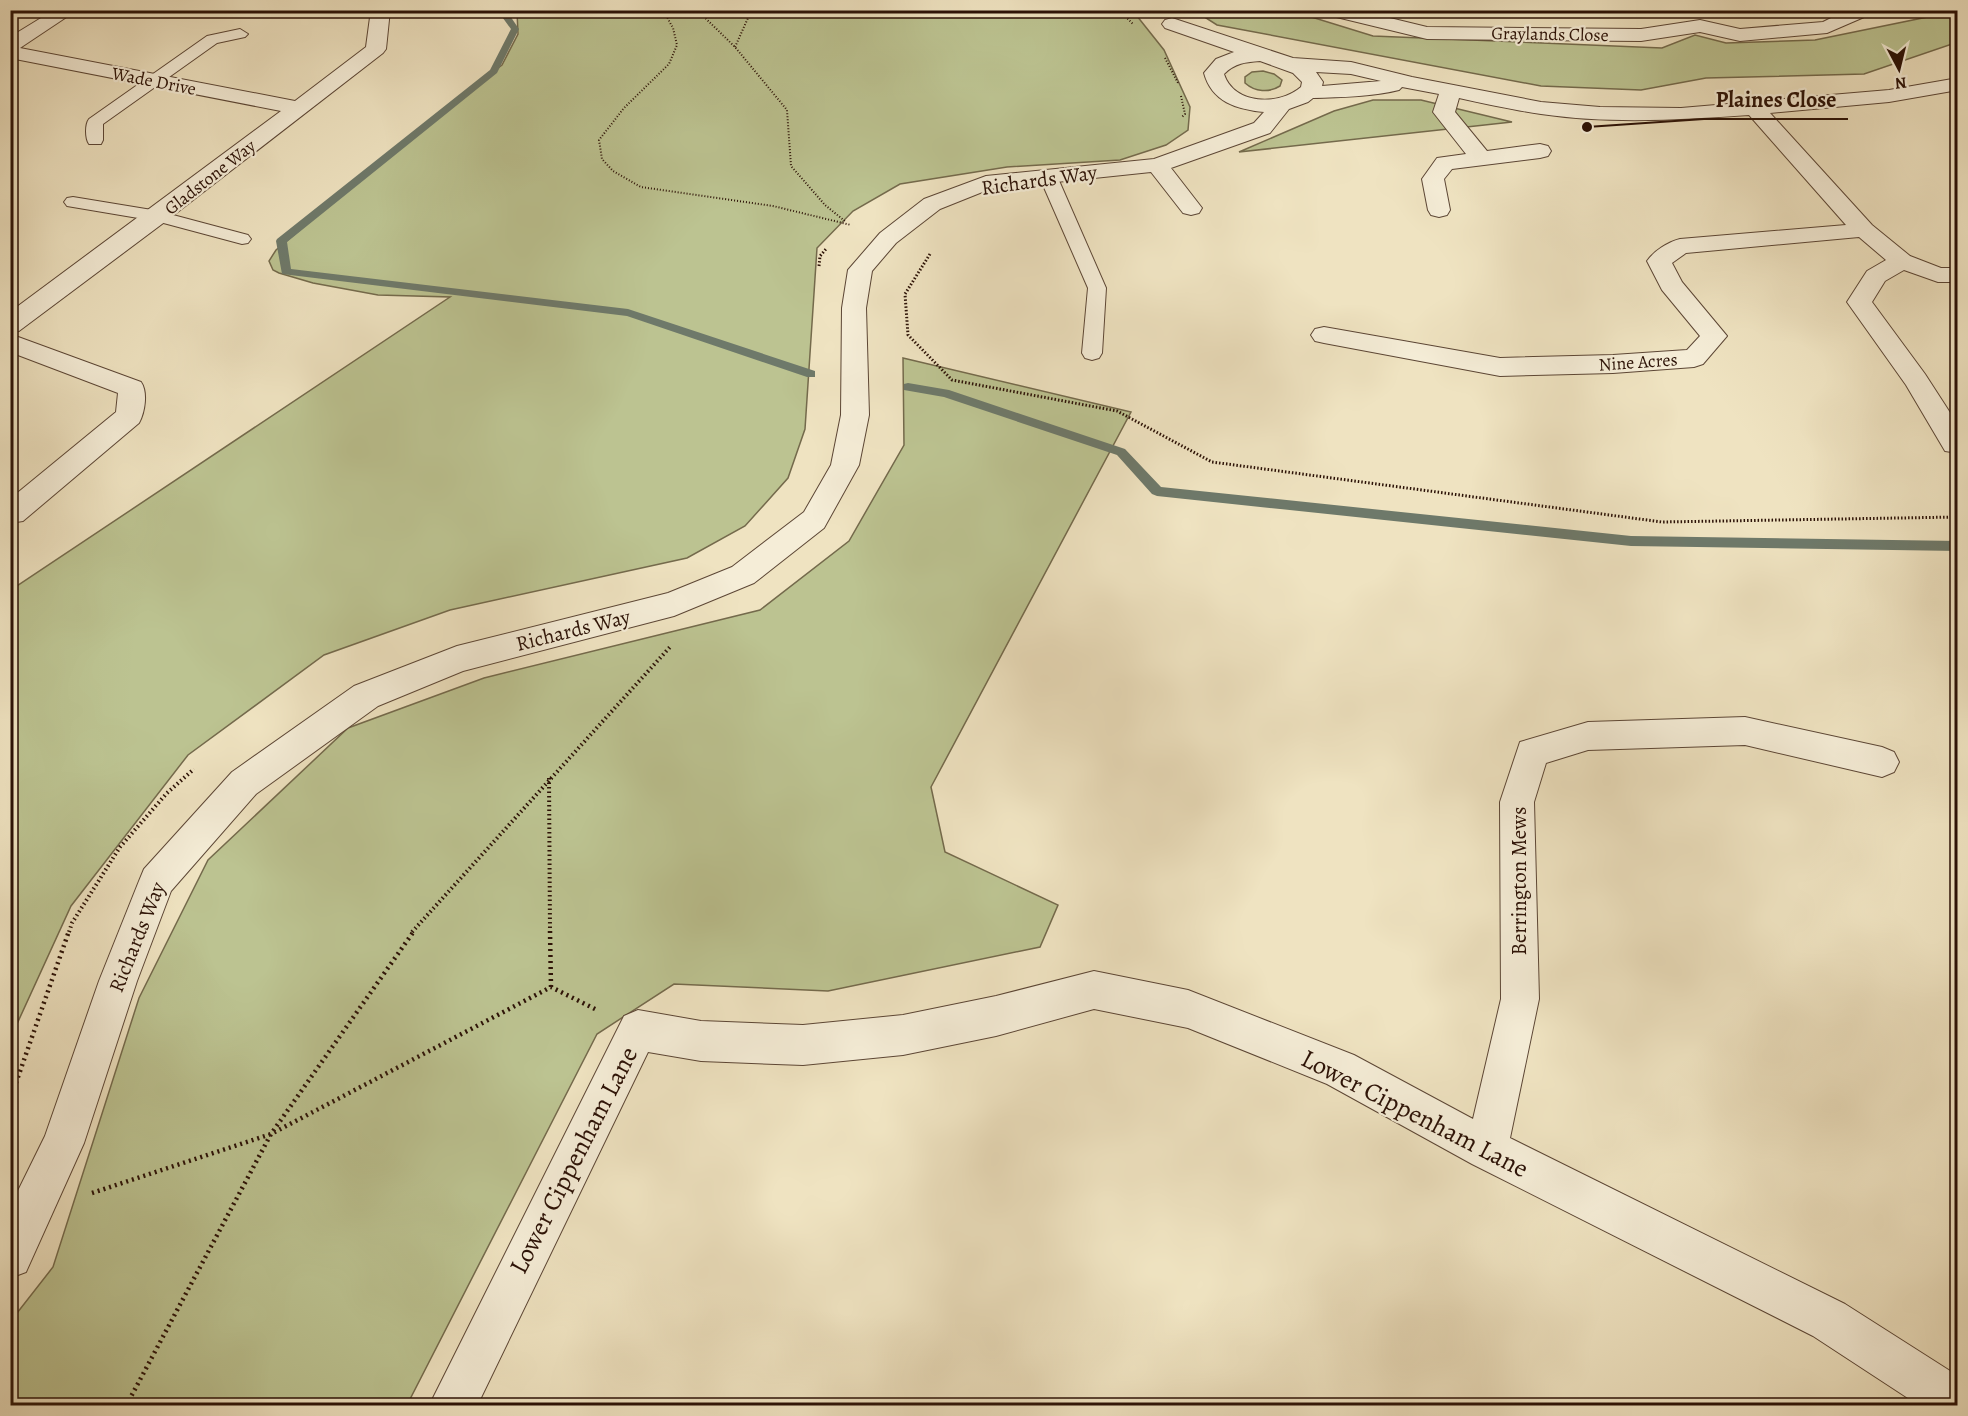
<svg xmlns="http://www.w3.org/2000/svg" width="1968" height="1416" font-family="Alegreya,serif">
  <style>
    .green { fill: #bcc391; stroke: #746a4c; stroke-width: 1.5 }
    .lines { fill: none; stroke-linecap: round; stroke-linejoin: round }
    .stream { fill: #6e796a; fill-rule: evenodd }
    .lane-casing { stroke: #5c4635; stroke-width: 2 }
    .street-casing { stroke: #5c4635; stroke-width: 2 }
    .path-far3 { stroke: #2b1106; stroke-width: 2; stroke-dasharray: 1 2; stroke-linecap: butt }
    .path-far2 { stroke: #2b1106; stroke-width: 3; stroke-dasharray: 1.5 2; stroke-linecap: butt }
    .path-far1 { stroke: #2b1106; stroke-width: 4; stroke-dasharray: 1.5 3; stroke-linecap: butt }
    .path { stroke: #2b1106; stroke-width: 4.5; stroke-dasharray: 2 4; stroke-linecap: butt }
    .lane { fill: #f5edd7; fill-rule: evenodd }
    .street { fill: #f5edd7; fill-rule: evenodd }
    .labels { text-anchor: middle; stroke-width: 4.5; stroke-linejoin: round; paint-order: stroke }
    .far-street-label { font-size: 18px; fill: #2b1106; stroke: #f5edd7 }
    .street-label { font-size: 21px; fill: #2b1106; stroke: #f5edd7 }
    .near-street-label { font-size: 26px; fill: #2b1106; stroke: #f5edd7 }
    .leader { fill: none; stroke: #2b1106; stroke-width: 2 }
    .callout-dot { fill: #2b1106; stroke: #f5edd7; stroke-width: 2 }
    .callout-label { font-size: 22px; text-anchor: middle; font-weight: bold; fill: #2b1106; stroke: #f5edd7; stroke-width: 4.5; stroke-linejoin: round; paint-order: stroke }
  </style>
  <rect width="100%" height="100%" fill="#efe3c1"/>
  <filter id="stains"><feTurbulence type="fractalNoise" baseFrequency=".00333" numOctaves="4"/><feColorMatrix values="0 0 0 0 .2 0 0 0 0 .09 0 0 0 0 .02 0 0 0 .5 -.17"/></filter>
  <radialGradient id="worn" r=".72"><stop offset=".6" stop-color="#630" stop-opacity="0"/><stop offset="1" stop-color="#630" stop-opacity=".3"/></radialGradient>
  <path class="green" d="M 517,11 L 1133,11 L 1164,50 L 1190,107 L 1188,130 L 1166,145 L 1120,160 L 1007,167 L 900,184 L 853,211 L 817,248 L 805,429 L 788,478 L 745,526 L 687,558 L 450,610 L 324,655 L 188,755 L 71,906 L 11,1037 L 11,590 L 450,297 L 378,295 L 313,283 L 279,273 L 273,270 L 269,261 L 276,250 L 460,96 L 502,65 L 518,34 Z
    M 1195,11 L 1292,11 L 1373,36 L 1662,48 L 1695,35 L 1726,43 L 1815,40 L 1957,11 L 1958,42 L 1864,74 L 1706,78 L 1641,90 L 1541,86 L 1217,25 Z
    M 1263,71 L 1274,74 L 1282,80 L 1280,86 C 1269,93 1255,92 1245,83 L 1245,77 L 1252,72 Z
    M 1373,100 L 1421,100 L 1512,122 L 1239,152 L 1334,111 Z
    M 903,358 L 1131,412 L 931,787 L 945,852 L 1058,905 L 1040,947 L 828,991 L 674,984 L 597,1034 L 407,1405 L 11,1405 L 10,1322 L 53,1267 L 139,998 L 208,860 L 348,728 L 484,678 L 760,610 L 849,541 L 904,445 Z"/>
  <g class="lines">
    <path class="stream" d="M 497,10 L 506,10 L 519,29 L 497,73 L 287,242 L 291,269 L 628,309 L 815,371 L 815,377 L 807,377 L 627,316 L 282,274 L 276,241 L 277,239 L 490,70 L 511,29 Z
      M 908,383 L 949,390 L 1125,449 L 1161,487 L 1631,536 L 1958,541 L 1958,551 L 1631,546 L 1157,496 L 1152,494 L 1117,455 L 944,397 L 904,390 L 904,384 Z"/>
    <defs>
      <path id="lane" d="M 240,29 L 248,34 L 245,37 L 217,43 L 103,124 L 103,140 L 101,144 L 89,144 C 85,138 85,124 89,119 L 207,36 Z
        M 1048,171 L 1054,172 L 1057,176 L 1106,288 L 1102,353 L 1099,358 L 1092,360 L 1085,358 L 1082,353 L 1088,288 L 1039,176 L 1042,172 Z
        M 73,197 L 158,211 L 248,235 L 251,239 L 248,243 L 242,244 L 156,221 L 67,206 L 64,202 L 67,198 Z"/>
      <path id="street" d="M 54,10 L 77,10 L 20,48 L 295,101 L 366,47 L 371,10 L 390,10 L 386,49 L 383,53 L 166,221 L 19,331 L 10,333 L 10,312 L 281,111 L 10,58 L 10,37 Z
        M 1322,10 L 1357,10 L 1427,27 L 1641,29 L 1700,20 L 1740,29 L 1823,22 L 1847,10 L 1873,10 L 1871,14 L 1827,33 L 1740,41 L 1700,32 L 1641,41 L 1427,39 L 1324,14 Z
        M 1172,18 L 1293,58 L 1351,62 L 1412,77 L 1541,102 L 1600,107 L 1681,108 L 1889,90 L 1958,78 L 1958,90 L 1889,102 L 1770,113 L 1872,225 L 1910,256 L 1941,268 L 1958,268 L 1958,282 L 1938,282 L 1904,270 L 1885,281 L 1872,302 L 1925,374 L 1958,425 L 1958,453 L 1945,451 L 1906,385 L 1847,302 L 1867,271 L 1886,260 L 1859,237 L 1686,253 L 1672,263 L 1682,282 L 1727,336 L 1703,364 L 1694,367 L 1613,373 L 1500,376 L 1324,343 L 1315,341 L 1311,335 L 1315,329 L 1324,327 L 1500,358 L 1613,355 L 1687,350 L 1700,336 L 1662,290 L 1647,261 C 1654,251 1668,242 1680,239 L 1846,225 L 1749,115 C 1680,120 1609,124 1541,114 C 1513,110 1486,104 1459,98 L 1455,112 L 1487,151 L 1540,144 L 1548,146 L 1551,151 L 1548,156 L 1540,158 L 1452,169 L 1444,179 L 1450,210 L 1447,215 L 1439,217 L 1431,215 L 1428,210 L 1422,179 L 1437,158 L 1466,154 L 1433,112 L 1439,94 L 1402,87 L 1399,90 C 1371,97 1342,97 1313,98 L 1308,102 L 1289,109 L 1270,133 L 1171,168 L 1202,208 L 1199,213 L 1191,215 L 1183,213 L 1151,172 L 990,189 L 940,209 L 896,243 L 872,271 L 866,308 L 869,415 L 859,465 L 824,528 L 754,583 L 674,616 L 463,671 L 378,706 L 256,794 L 171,891 L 137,981 L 84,1143 L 26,1272 L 10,1278 L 10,1207 L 45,1136 L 99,981 L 139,881 L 144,869 L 232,772 L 354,686 L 457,646 L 668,593 L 732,567 L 804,512 L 831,465 L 841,415 L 842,308 L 848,270 L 880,233 L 924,199 L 986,176 L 1154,159 L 1254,123 L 1264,112 C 1236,109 1212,102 1204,73 L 1216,59 L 1234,52 L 1165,28 L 1162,24 L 1165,20 ZM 1260,61 L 1293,73 L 1302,82 L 1301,87 C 1279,106 1234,105 1224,74 C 1235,63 1246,62 1260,61 ZM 1316,72 L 1351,74 L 1381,81 L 1322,86 L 1323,82 Z
        M 10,334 L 141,382 C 148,392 145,412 139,423 L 23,521 L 10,523 L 10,499 L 116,412 L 118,393 L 10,352 Z
        M 1745,717 L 1882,747 L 1894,752 L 1899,762 L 1894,772 L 1882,777 L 1745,745 L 1588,750 L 1546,763 L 1534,802 L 1539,999 L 1510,1138 L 1845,1304 L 1958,1376 L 1958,1406 L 1920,1406 L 1813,1336 L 1472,1164 L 1327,1084 L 1188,1028 L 1094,1009 L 996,1036 L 903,1055 L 803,1065 L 701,1061 L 648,1052 L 477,1406 L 429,1406 L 624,1016 L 638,1010 L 701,1021 L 803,1025 L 903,1015 L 996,996 L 1094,971 L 1188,990 L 1354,1055 L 1473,1119 L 1501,999 L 1500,802 L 1520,742 L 1588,722 Z"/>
    </defs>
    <use href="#lane" class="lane-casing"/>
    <use href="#street" class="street-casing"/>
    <path class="path-far3" d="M 663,10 L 673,28 L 677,45 L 669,64 L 624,108 L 599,140 L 602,159 L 613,171 L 641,187 L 773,206 L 851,225
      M 697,10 L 735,47 L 787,110 L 791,166 L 825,205 L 846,222
      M 1119,10 L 1133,24
      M 735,47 L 748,18 L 747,10
      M 1165,58 L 1178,83
      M 1181,96 L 1185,114 L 1182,117"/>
    <path class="path-far2" d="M 930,254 L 905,294 L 908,335 L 952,380 L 1117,411 L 1212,462 L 1662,522 L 1958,517
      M 819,266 L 820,256 L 826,249"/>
    <path class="path-far1" d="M 549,778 L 550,932
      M 69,932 L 72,923 L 120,847 L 167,793 L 194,769
      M 412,932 L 670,647"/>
    <path class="path" d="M 550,931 L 551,987
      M 10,1100 L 69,931
      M 92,1193 L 271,1134 L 551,987 L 597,1010
      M 126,1406 L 271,1134 L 414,931"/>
    <use href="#lane" class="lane"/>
    <use href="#street" class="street"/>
  </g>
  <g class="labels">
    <g class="far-street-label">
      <text transform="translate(1550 34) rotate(1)" y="6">Graylands Close</text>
      <text transform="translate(154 81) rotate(11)" y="6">Wade Drive</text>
      <text transform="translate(210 177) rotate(-38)" y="6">Gladstone Way</text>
      <text transform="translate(1638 362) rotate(-4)" y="6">Nine Acres</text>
    </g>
    <g class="street-label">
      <text transform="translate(1039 180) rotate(-8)" y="7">Richards Way</text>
      <text transform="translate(573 630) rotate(-14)" y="7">Richards Way</text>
      <text transform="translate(1519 881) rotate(-90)" y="7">Berrington Mews</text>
      <text transform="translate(137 937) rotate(-68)" y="7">Richards Way</text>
    </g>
    <g class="near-street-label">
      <text transform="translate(1415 1113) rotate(27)" y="9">Lower Cippenham Lane</text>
      <text transform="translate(573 1160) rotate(-63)" y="9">Lower Cippenham Lane</text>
    </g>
  </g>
  <path class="leader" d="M1587 127L1704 119H1848"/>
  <circle class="callout-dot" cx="1587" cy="127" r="6"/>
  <g class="callout-label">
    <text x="1776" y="107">Plaines Close</text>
  </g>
  <rect width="1968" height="1416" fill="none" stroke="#efe3c1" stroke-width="36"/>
  <rect x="12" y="12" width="1944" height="1392" fill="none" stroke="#2b1106" stroke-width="3"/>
  <rect x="18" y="18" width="1932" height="1380" fill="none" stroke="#2b1106" stroke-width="1.5"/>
  <g transform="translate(1899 69) rotate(173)" stroke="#f5edd7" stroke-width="4.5" paint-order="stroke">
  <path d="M0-4.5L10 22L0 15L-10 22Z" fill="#2b1106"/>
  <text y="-9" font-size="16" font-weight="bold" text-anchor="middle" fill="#2b1106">N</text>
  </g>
  <rect width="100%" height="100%" filter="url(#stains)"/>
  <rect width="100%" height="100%" fill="url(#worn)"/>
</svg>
